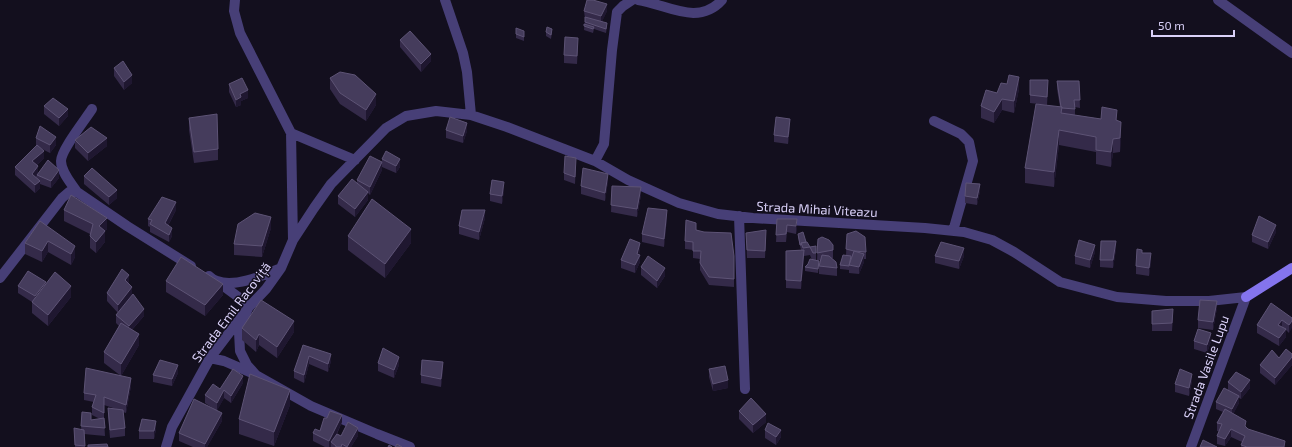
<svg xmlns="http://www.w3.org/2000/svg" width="1292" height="447" font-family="'Exo 2',sans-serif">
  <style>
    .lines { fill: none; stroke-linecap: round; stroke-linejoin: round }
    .street { stroke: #473f77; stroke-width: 10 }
    .secondary { stroke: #8474ed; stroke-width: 10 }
    .wall { fill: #342a49 }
    .shaded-wall { fill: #1f1730 }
    .building { fill: #453c5c; stroke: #5d5375 }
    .labels { text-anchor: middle; stroke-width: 3; stroke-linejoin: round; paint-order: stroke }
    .street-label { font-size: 13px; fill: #dad1f9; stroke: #130f1e }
  </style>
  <rect width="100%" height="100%" fill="#130f1e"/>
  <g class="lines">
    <path class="street" d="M 235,0 L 234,11 L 240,33 L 291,133 L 293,240
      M 445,0 L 463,53 L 467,72 L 471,115
      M 638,0 C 666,4 698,27 722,0
      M 1218,0 L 1292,53
      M 934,121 L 961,134 L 969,142 L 973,161 L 953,231
      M 291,133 L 355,160
      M 595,161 L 604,144 L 612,50 L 617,12 L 623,6 L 632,0
      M 77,192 C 71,183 61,172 61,161 C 61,150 85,120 92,109
      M 739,216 L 745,389
      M 209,276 C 211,278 214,280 217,281 C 235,288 264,275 281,268
      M 0,278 L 62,198 L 69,192 L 77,192 L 127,226 L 191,266
      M 218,282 L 237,296 L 248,308 L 239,332 L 240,351 L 247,365 L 256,375 L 311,406 L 377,434 L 410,447
      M 210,358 L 224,361 L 254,374
      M 166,447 L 172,427 L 210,358 L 248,308 L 266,289 L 281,268 L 293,240 L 314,208 L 331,184 L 386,128 L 406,116 L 436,111 L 471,115 L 507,127 L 595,161 L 628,180 L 679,203 L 718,214 L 753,218 L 925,228 L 964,232 L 992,240 L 1014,252 L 1060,282 L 1117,297 L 1166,301 L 1209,301 L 1246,297 L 1191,447"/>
    <path class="secondary" d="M 1246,297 L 1292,268"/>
  </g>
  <path class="wall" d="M 584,11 L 607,11 L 602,21 L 607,27 L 606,33 L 594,29 L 593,33 L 584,30 L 585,19 Z
    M 516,28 L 524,35 L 524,41 L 516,38 Z
    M 546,32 L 552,32 L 551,39 L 546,36 Z
    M 400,40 L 431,61 L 421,72 L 400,47 Z
    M 578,45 L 577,64 L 564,63 L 564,55 Z
    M 114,68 L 132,83 L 124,90 L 114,76 Z
    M 330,78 L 376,105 L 366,121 L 340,104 L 330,89 Z
    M 1030,80 L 1048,88 L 1047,105 L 1030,103 Z
    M 1057,81 L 1079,81 L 1080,108 L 1075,107 L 1075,115 L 1101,119 L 1117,121 L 1121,136 L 1120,152 L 1113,153 L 1111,167 L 1096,164 L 1096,152 L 1059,145 L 1054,187 L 1025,183 L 1025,168 L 1060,107 L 1057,89 Z
    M 229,84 L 248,98 L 241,101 L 241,105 L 236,107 L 229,92 Z
    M 1019,89 L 1014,113 L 1002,110 L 994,123 L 981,118 L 981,106 L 997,93 Z
    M 44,106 L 68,116 L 59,126 L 44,114 Z
    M 189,118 L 218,149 L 218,160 L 194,163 L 189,130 Z
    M 790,127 L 788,144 L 774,142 L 774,135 Z
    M 446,130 L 467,131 L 463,143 L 446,138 Z
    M 36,138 L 56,145 L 50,153 L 38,147 L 44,158 L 37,165 L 38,173 L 59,178 L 51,188 L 40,184 L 40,188 L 35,193 L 15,175 L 15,167 L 36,146 Z
    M 75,140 L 107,146 L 88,161 L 75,148 Z
    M 382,159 L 400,167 L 396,173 L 382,167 L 382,170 L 370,195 L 368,193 L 368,200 L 355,217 L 338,204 L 338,196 L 357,184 L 357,180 L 382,162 Z
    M 576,165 L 575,184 L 564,180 L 564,173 Z
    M 84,176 L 117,198 L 109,205 L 84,184 Z
    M 608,181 L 605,201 L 581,194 L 581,186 Z
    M 612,186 L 641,195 L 637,217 L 611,212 Z
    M 504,190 L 502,204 L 490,201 L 490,194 Z
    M 980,191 L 977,205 L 965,203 L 965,196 Z
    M 64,210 L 107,229 L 105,231 L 105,242 L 96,253 L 90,248 L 90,234 L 64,221 Z
    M 176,210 L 168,226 L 172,236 L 169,242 L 150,232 L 150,227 L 148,226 L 148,219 Z
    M 485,218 L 479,240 L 459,234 L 459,226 Z
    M 667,218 L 664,247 L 642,242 L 642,234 Z
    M 777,219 L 797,219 L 797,227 L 796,234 L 787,232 L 786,242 L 776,242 Z
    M 40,221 L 75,257 L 71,265 L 48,252 L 42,262 L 25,254 L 25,243 Z
    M 271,228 L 262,257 L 234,255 L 234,244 Z
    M 696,230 L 734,256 L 734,287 L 709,285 L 700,270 L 700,259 L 693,258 L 693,250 L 685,249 L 685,241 Z
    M 1276,232 L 1268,249 L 1252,242 L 1252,235 Z
    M 746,233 L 766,238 L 765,258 L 747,258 Z
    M 798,234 L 810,247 L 816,246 L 816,261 L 817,261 L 818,239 L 833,245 L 833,258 L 832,258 L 837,268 L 837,276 L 819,274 L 819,266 L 820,260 L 818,261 L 819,265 L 818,273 L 805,271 L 805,267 L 812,260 L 810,255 L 804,256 L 801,289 L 786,288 L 786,251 L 801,250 L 798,237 Z
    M 847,234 L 866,252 L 866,259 L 864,259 L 864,262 L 859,274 L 849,273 L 849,269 L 849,270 L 840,269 L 840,265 L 846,255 Z
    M 348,236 L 411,243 L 385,278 L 348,250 Z
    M 1116,249 L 1113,268 L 1100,267 L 1100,260 Z
    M 640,251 L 639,254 L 640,262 L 635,273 L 621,268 L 621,260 Z
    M 1095,252 L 1090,268 L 1075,264 L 1075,256 Z
    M 1142,253 L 1151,261 L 1149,276 L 1136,274 L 1136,266 Z
    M 935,256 L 964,256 L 959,269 L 935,263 Z
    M 641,267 L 665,276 L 657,288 L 641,275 Z
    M 166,281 L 223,295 L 205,316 L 166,292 Z
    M 46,283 L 71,297 L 48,326 L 32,313 L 32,302 L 18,293 L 18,286 Z
    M 129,283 L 129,284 L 118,313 L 107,301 L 107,293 Z
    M 1217,308 L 1213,330 L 1198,328 L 1198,320 Z
    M 1152,311 L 1173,316 L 1172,331 L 1152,331 Z
    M 116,315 L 144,316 L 132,330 L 139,345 L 121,376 L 104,363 L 104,352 L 119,326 L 116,323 Z
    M 1292,318 L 1289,333 L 1286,330 L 1286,337 L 1279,346 L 1257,333 L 1257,325 Z
    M 242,328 L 294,332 L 277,358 L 259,345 L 256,352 L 242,340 Z
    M 1194,341 L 1211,341 L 1207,353 L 1194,349 Z
    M 303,345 L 331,361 L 328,372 L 309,364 L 304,383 L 294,378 L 294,371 Z
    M 1292,354 L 1292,365 L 1275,385 L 1260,373 L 1260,365 L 1279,358 Z
    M 378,363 L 399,365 L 394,378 L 378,371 Z
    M 443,369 L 441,387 L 421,383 L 421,375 Z
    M 709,369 L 728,388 L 713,391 L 709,377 Z
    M 178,373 L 172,386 L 153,382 L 153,375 Z
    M 1192,381 L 1189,396 L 1175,392 L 1175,384 Z
    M 1228,382 L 1250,388 L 1241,399 L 1239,398 L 1239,403 L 1233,414 L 1248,429 L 1285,447 L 1241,447 L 1242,442 L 1231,437 L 1225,446 L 1217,444 L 1217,436 L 1219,431 L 1217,431 L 1217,423 L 1223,412 L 1216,409 L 1216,402 L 1228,390 Z
    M 243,383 L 231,403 L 224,398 L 217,410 L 222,421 L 207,447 L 193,447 L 179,441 L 179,433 L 214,409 L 205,403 L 205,395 L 220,389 Z
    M 131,386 L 126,413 L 123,412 L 125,428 L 125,436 L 110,438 L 108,416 L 108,408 L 116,409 L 104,405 L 104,418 L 105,436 L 84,434 L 85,447 L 75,447 L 74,428 L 81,430 L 82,412 L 91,420 L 100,419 L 92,415 L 92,407 L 94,402 L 84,400 L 84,393 Z
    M 290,405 L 274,446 L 239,434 L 239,419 Z
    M 739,411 L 766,422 L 753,433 L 739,419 Z
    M 342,422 L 337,434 L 341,436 L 358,436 L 351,447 L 331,447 L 331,446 L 330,447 L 325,447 L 313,441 L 313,433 Z
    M 156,429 L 154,439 L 139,439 L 139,431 Z
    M 765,430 L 781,437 L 776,445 L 765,438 Z"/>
  <path class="shaded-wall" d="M 607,4 L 607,11 L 601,24 L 601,16 Z
    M 431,54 L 431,61 L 421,72 L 421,64 Z
    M 132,75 L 132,83 L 124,90 L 124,82 Z
    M 1019,77 L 1019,89 L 1014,113 L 1014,101 Z
    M 248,90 L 248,98 L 241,101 L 241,105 L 236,107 L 236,100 L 240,94 Z
    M 376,94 L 376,105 L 366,121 L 366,110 Z
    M 1002,99 L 1002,110 L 994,123 L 994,112 Z
    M 68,109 L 68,116 L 59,126 L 59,118 Z
    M 1117,110 L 1117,125 L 1116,120 Z
    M 790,119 L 790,127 L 788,144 L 788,137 Z
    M 1121,122 L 1121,136 L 1120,152 L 1120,138 Z
    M 467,123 L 467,131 L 463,143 L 463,136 Z
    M 1059,130 L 1059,145 L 1054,187 L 1054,172 Z
    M 56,137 L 56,145 L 50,153 L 50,145 Z
    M 107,138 L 107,146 L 88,161 L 88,153 Z
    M 1113,139 L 1113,153 L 1111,167 L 1111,152 Z
    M 44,151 L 44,158 L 32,169 L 32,161 Z
    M 400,159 L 400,167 L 396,173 L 396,166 Z
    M 382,162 L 382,170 L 370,195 L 370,187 Z
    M 38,166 L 38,174 L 32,181 L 32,174 Z
    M 59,170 L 59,178 L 51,188 L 51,181 Z
    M 608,174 L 608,181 L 605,201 L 605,193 Z
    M 40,181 L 40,188 L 35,193 L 35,185 Z
    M 504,182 L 504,190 L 502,204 L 502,196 Z
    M 980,184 L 980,191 L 977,205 L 977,198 Z
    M 641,187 L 641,195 L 637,217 L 637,209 Z
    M 117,190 L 117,198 L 109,205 L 109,197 Z
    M 368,192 L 368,200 L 355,217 L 355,209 Z
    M 176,202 L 176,210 L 165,231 L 165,223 Z
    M 485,210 L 485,218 L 479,240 L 479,232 Z
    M 667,210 L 667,218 L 664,247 L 664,239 Z
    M 271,217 L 271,228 L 262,257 L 262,246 Z
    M 107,218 L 107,229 L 105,231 L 105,242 L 96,253 L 96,242 L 99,226 Z
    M 797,219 L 797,227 L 796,234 L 796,226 Z
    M 1276,225 L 1276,232 L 1268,249 L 1268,242 Z
    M 172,228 L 172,236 L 169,242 L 169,235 Z
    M 411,229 L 411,243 L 385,278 L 385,264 Z
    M 48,241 L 48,252 L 42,262 L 42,251 Z
    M 1116,241 L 1116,249 L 1113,268 L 1113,260 Z
    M 640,243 L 640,251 L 637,261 L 637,254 Z
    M 1095,245 L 1095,252 L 1090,268 L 1090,260 Z
    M 75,246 L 75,257 L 71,265 L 71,254 Z
    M 964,248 L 964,256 L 959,269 L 959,261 Z
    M 804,250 L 804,257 L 801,289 L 801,281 Z
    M 1151,253 L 1151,261 L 1149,276 L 1149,268 Z
    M 864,254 L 864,262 L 859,274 L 859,267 Z
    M 640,255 L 640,262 L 635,273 L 635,265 Z
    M 665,268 L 665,276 L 657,288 L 657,281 Z
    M 129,275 L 129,283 L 125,288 L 125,280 Z
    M 46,282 L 46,290 L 35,303 L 35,296 Z
    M 223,284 L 223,295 L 205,316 L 205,305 Z
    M 71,286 L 71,297 L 48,326 L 48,315 Z
    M 132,287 L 132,295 L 118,313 L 118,305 Z
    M 1217,301 L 1217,308 L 1213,330 L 1213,322 Z
    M 144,309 L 144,316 L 129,333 L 129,326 Z
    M 1282,320 L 1282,327 L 1278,325 Z
    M 294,321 L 294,332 L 277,358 L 277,347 Z
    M 1292,321 L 1292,328 L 1289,333 L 1289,325 Z
    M 1286,329 L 1286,337 L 1279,346 L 1279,338 Z
    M 1211,333 L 1211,341 L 1207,353 L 1207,345 Z
    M 139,334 L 139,345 L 121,376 L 121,364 Z
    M 259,334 L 259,345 L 256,352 L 256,340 Z
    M 331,354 L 331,361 L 328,372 L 328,364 Z
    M 309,356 L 309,364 L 304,383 L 304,375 Z
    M 399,357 L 399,365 L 394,378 L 394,370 Z
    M 1292,357 L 1292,365 L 1275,385 L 1275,378 Z
    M 443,362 L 443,369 L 441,387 L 441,379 Z
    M 178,365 L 178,373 L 172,386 L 172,379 Z
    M 1192,374 L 1192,381 L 1189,396 L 1189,388 Z
    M 243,376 L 243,383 L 231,403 L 231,396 Z
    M 131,378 L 131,386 L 126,413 L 126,405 Z
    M 728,380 L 728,388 L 713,391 L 713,384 Z
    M 1250,380 L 1250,388 L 1241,399 L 1241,392 Z
    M 224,390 L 224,398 L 217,411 L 217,403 Z
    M 290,390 L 290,405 L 274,446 L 274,432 Z
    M 1239,396 L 1239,403 L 1232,417 L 1232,409 Z
    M 222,413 L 222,421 L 207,447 L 205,447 L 205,444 Z
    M 766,414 L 766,422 L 753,433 L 753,425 Z
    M 342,415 L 342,422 L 332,443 L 331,442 L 331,446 L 330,447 L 329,447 L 329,441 Z
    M 156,421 L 156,429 L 154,439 L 154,431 Z
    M 358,428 L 358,436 L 351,447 L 347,447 Z
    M 1231,429 L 1231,437 L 1225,446 L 1225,439 Z
    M 781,430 L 781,437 L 776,445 L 776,437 Z"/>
  <path class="building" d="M 587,0 L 593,0 L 607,4 L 601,16 L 584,11 Z
    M 585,17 L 607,23 L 606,29 L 585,22 Z
    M 584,24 L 594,27 L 593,29 L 584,26 Z
    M 547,27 L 552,29 L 551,35 L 546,32 Z
    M 516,28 L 524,31 L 524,37 L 516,34 Z
    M 410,31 L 431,54 L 421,64 L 400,40 Z
    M 565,37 L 578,38 L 577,56 L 564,55 Z
    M 123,61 L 132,75 L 124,82 L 114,68 Z
    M 340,72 L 355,75 L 376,94 L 366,110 L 340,93 L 330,78 Z
    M 1009,75 L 1019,77 L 1014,101 L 1002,99 L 994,112 L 981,106 L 986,90 L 997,93 L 1001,83 L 1007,84 Z
    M 242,78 L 248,90 L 240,94 L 241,97 L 236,100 L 229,84 Z
    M 1030,80 L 1048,80 L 1047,97 L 1030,95 Z
    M 1057,81 L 1079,81 L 1080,100 L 1074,100 L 1075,109 L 1062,108 L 1062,107 L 1061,107 Z
    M 53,98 L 68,109 L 59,118 L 44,106 Z
    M 1036,104 L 1062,107 L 1061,113 L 1101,119 L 1102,107 L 1117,110 L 1116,120 L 1121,122 L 1120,138 L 1113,139 L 1111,152 L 1096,150 L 1096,137 L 1059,130 L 1054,172 L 1025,168 Z
    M 217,114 L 218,149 L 194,152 L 189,118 Z
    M 450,117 L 467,123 L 463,136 L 446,130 Z
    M 776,117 L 790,119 L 788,137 L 774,135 Z
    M 40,126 L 56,137 L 50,145 L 36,138 Z
    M 91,127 L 107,138 L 88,153 L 75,140 Z
    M 37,145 L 44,151 L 32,161 L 38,166 L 32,174 L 40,181 L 35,185 L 15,167 Z
    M 386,151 L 400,159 L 396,166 L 382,159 Z
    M 370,156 L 382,162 L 370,187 L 357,180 Z
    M 565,156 L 576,158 L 575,177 L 564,173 Z
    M 48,160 L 59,170 L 51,181 L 37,175 Z
    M 92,168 L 117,190 L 109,197 L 84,176 Z
    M 583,168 L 608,174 L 605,193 L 581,186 Z
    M 352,179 L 368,192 L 355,209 L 338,196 Z
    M 492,180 L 504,182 L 502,196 L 490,194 Z
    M 966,183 L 980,184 L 977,198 L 965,196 Z
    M 612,186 L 641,187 L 637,209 L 611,205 Z
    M 71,195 L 107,218 L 99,226 L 105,231 L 96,242 L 90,236 L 93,224 L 64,210 Z
    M 162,197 L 176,202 L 165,223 L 172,228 L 169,235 L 150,224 L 152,220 L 148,219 Z
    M 372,199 L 411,229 L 385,264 L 348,236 Z
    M 648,208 L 667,210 L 664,239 L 642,234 Z
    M 462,210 L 485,210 L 479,232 L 459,226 Z
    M 255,213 L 271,217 L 262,246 L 234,244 L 238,224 Z
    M 1259,216 L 1276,225 L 1268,242 L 1252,235 Z
    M 777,219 L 797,219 L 796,226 L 787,225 L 786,234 L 776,235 Z
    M 686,220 L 696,223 L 696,230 L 704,232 L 731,233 L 734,256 L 734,279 L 709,277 L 700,263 L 701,251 L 693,251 L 693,242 L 685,241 Z
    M 40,221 L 75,246 L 71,254 L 48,241 L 42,251 L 25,243 Z
    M 766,230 L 765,251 L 747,250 L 746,233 Z
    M 856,231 L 865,237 L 866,252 L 854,251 L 864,254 L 859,267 L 849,265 L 854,251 L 846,249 L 847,234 Z
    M 803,232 L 806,242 L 801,243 L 801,245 L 800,245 L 798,234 Z
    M 822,237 L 829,240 L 833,245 L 833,250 L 817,253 L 818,239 Z
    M 630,239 L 640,243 L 637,254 L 640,255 L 635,265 L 621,260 Z
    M 1079,240 L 1095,245 L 1090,260 L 1075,256 Z
    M 1101,241 L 1116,241 L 1113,260 L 1100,260 Z
    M 807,242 L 810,247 L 803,248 L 801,243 Z
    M 941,242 L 964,248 L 959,261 L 935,256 Z
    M 816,246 L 816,253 L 813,253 L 810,247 Z
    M 1137,249 L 1142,250 L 1142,253 L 1151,253 L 1149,268 L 1136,266 Z
    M 804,250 L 801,281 L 786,280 L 786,251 Z
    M 822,255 L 829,256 L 836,262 L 837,268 L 819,266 Z
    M 843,255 L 851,256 L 849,266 L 840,265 Z
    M 648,256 L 665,268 L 657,281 L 641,267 Z
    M 181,257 L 223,284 L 205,305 L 166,281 Z
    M 810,259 L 819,261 L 818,269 L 805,267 L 808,264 Z
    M 122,269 L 129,275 L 125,280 L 132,287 L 118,305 L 107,293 Z
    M 28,271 L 46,282 L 35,296 L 18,286 Z
    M 55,272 L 71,286 L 48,315 L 32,302 Z
    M 133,294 L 144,309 L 129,326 L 116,315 Z
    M 261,300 L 294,321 L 277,347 L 259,334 L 256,340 L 242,328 Z
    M 1200,300 L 1217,301 L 1213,322 L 1198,320 Z
    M 1271,303 L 1292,318 L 1292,321 L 1289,325 L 1282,320 L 1278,325 L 1286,329 L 1279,338 L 1257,325 Z
    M 1173,309 L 1172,323 L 1152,324 L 1152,311 Z
    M 121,323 L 139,334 L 121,364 L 104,352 Z
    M 1198,329 L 1211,333 L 1207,345 L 1194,341 Z
    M 303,345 L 331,354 L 328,364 L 309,356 L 304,375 L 294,371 Z
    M 383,348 L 399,357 L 394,370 L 378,363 Z
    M 1286,349 L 1292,354 L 1292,357 L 1275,378 L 1260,365 L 1272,350 L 1279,358 Z
    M 160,360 L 178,365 L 172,379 L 153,375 Z
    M 422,360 L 443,362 L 441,379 L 421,375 Z
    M 725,366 L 728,380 L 713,384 L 709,369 Z
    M 86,368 L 131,378 L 126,405 L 104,397 L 104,413 L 92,407 L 96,395 L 84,393 Z
    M 233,369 L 243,376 L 231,396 L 224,390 L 217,403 L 205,395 L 213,384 L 220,389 Z
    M 1180,369 L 1192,374 L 1189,388 L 1175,384 Z
    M 1236,372 L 1250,380 L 1241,392 L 1228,382 Z
    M 250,374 L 290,390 L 274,432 L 239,419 Z
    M 1224,388 L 1239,396 L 1232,409 L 1216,402 Z
    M 751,398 L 766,414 L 753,425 L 739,411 Z
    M 194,399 L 222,413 L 205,444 L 179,433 Z
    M 108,408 L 123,410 L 125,428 L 110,430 Z
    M 1225,409 L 1246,421 L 1245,426 L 1248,429 L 1285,441 L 1284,447 L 1247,447 L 1241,445 L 1245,436 L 1231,429 L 1225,439 L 1217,436 L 1222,424 L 1217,423 Z
    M 330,411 L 342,415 L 329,441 L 313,433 L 315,429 L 320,431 L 324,418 L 327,418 Z
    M 82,412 L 91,413 L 91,420 L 104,418 L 105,428 L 81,426 Z
    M 142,419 L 156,421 L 154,431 L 139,431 Z
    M 348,422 L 358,428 L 347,447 L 342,444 L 341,447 L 336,447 L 336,446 L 331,442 L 337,434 L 341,436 Z
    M 768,423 L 781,430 L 776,437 L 765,430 Z
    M 74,428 L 84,430 L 85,446 L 75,445 Z
    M 1203,440 L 1217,447 L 1200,447 Z
    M 107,444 L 108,447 L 88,447 L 88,445 Z
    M 397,444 L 402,447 L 395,447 Z
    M 389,445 L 392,447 L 388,447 Z"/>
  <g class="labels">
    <g class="street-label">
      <text transform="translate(817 209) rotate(3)" y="5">Strada Mihai Viteazu</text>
      <text transform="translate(231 312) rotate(-53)" y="5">Strada Emil Racoviță</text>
      <text transform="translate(1206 367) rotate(-70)" y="5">Strada Vasile Lupu</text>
    </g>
  </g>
  <path d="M1152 30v6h82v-6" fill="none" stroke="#dad1f9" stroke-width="2"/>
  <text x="1158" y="30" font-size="12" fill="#dad1f9" stroke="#130f1e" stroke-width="3" paint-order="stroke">50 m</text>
</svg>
